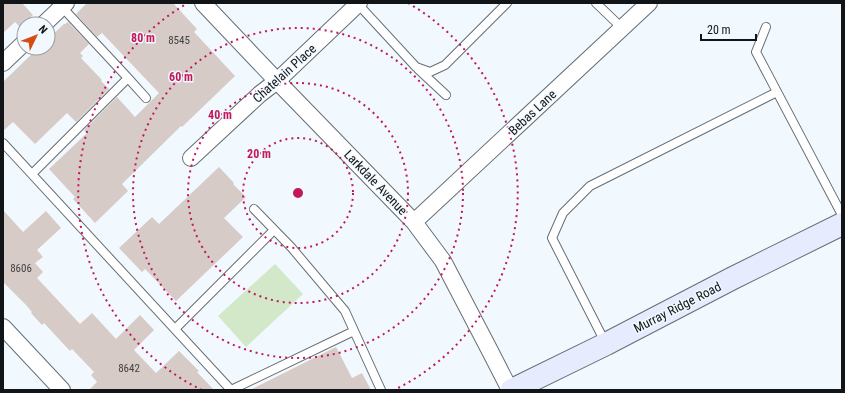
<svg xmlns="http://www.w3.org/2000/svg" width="845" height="393" font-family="'Roboto Condensed',sans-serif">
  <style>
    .green { fill: #d3e8c9 }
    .building { fill: #d7cbc7 }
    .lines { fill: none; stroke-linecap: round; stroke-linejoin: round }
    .service-casing { stroke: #666e74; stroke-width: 10 }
    .minor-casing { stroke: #666e74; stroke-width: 18 }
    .secondary-casing { stroke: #666e74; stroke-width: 24 }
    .service { stroke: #fff; stroke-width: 8 }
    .minor { stroke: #fff; stroke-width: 16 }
    .secondary { stroke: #e6ecfe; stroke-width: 22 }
    .ring { fill: none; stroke: #c2185b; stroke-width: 2; stroke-dasharray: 2 4 }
    .labels { text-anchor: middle; stroke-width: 3; stroke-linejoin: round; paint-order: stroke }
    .number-label { font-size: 11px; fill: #424243 }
    .street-label { font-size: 13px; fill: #111517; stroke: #f1f8fe }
    .centre { fill: #c2185b; stroke: #f1f8fe; stroke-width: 2 }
    .ring-label { font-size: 12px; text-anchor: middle; font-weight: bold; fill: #c2185b; stroke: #f1f8fe; stroke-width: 3; stroke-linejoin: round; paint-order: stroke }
  </style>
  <rect width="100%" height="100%" fill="#f1f8fe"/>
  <path class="green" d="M 275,264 L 303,294 L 246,347 L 218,316 Z"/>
  <path class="building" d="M 3,3 L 22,3 L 33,15 L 20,27 L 15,22 L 3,33 Z
    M 87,3 L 173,3 L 197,29 L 194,32 L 235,76 L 182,127 L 181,126 L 122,184 L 128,191 L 95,223 L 73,199 L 75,197 L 49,169 L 87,133 L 84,130 L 117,97 L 135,117 L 159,93 L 102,33 L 97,37 L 76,14 Z
    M 68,22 L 89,44 L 80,53 L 83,56 L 81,58 L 102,80 L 101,81 L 109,89 L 76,122 L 67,113 L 35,144 L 13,122 L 3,131 L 3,82 L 38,48 L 48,48 L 48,39 L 64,24 L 65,24 Z
    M 219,167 L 234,183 L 233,184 L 246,197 L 224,218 L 243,237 L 176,301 L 145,269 L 142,272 L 119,248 L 152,217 L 159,224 Z
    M 3,210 L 23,232 L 46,211 L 61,228 L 37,250 L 43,257 L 35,263 L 43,272 L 37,278 L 80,324 L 92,313 L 116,339 L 140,315 L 154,330 L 134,350 L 156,373 L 179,351 L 199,371 L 197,372 L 214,390 L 89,390 L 97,382 L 91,375 L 94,372 L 72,349 L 70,351 L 44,323 L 42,325 L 31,313 L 32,312 L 26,305 L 3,282 Z
    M 336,347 L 352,378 L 362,373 L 371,390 L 250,390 Z"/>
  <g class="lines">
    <defs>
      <path id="service" d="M 357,3 L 416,67 L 430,72 L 445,65 L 507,3
        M 596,3 L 622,28
        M 60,5 L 128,78 L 146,98
        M 766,27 L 756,52 L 842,215
        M 418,69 L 446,95
        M 3,143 L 231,390
        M 32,174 L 128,78
        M 254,209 L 291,247 L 345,311 L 381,390
        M 175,329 L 274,230
        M 606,344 L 552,238 L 563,213 L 590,186 L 777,92
        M 231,390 L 354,331"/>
      <path id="minor" d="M 203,3 L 277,81 L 414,222 L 443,261 L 490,351 L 510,390
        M 44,24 L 66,3
        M 3,63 L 24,43
        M 191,158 L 260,94 L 277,81 L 359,3
        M 414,222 L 649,3
        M 3,327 L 62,390"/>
      <path id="secondary" d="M 512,390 L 606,344 L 733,278 L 842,224"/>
    </defs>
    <use href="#service" class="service-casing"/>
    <use href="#minor" class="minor-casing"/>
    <use href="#secondary" class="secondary-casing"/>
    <use href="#service" class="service"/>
    <use href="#minor" class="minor"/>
    <use href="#secondary" class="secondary"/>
  </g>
  <g class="ring">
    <circle cx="298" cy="193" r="55"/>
    <circle cx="298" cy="193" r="110"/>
    <circle cx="298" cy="193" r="165"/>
    <path d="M202 390A219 219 0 0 1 188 3M408 3A219 219 0 0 1 394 390"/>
  </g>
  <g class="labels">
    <g class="number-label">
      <text x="179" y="44">8545</text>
      <text x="21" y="272">8606</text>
      <text x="129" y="372">8642</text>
    </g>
    <g class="street-label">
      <text transform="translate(284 73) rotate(-42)" y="5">Chatelain Place</text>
      <text transform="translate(532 112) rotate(-43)" y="5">Bebas Lane</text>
      <text transform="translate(376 182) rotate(46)" y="5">Larkdale Avenue</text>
      <text transform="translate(677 307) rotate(-27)" y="5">Murray Ridge Road</text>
    </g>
  </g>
  <circle cx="298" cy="193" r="6" class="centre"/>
  <g class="ring-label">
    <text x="143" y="42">80 m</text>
    <text x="181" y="81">60 m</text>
    <text x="220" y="119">40 m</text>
    <text x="259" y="158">20 m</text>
  </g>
  <rect width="845" height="393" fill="none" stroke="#111517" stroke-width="8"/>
  <g transform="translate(36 36) rotate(47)"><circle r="19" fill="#f1f8fe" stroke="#979da2"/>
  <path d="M0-3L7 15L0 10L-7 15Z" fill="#d44e14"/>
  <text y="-6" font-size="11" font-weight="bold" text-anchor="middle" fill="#111517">N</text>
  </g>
  <path d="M701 34v6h55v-6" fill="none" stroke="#111517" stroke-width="2"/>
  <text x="707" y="34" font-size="12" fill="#111517" stroke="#f1f8fe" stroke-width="3" paint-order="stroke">20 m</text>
</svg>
